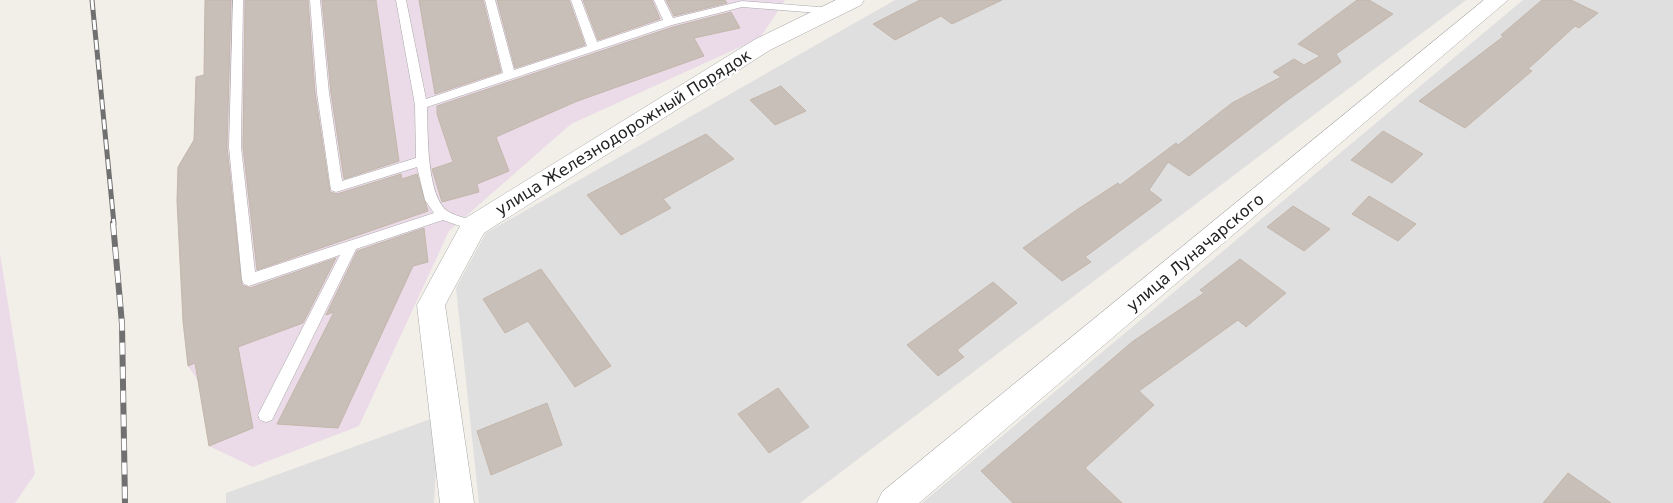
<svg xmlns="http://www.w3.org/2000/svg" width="1673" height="503" font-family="'DejaVu Sans',sans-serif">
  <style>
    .residential { fill: #e0dfdf }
    .industrial { fill: #ebdbe8 }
    .building { fill: #c7bfb8; stroke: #c4b6ab }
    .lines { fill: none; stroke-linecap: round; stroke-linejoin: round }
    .service-casing { stroke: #a9a9a9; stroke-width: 1 }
    .minor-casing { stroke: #a9a9a9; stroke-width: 1 }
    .service { fill: #fff; fill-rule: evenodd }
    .minor { fill: #fff; fill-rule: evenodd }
    .rail-far1-casing { stroke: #707070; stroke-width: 5 }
    .rail-casing { stroke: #707070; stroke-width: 6 }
    .rail-far1 { stroke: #fff; stroke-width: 3; stroke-dasharray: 10; stroke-linecap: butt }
    .rail { stroke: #fff; stroke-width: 4.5; stroke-dasharray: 12; stroke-linecap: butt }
    .labels { text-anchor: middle; stroke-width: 4.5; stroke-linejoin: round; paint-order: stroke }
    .street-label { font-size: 16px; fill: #222; stroke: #fff }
  </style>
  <rect width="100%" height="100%" fill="#f2efe9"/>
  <path class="residential" d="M 895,0 L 1466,0 L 800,503 L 479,503 L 456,288 L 486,233 Z
    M 1523,0 L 1673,0 L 1673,503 L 922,503 Z
    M 439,416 L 434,503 L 226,503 L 226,493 Z"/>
  <path class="industrial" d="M 205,0 L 785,0 L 760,38 L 571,124 L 449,231 L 359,426 L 253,467 L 209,446 L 199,382 L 188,366 L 180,257 L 178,169 L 194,140 L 196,77 L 204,75 Z
    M 0,253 L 35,474 L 15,503 L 0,503 Z"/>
  <path class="building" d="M 205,0 L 231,0 L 227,147 L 242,285 L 250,288 L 336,258 L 303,323 L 238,347 L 253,428 L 209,446 L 195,363 L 188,366 L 183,321 L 177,201 L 178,167 L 194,140 L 196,77 L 204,75 Z
    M 245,0 L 308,0 L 315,93 L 330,192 L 337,194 L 401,174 L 402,179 L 417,174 L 428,211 L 257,270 L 243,147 Z
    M 322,0 L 376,0 L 399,161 L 344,179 L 331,93 Z
    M 419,0 L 483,0 L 501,72 L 435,94 Z
    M 497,0 L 569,0 L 585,45 L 515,68 Z
    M 583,0 L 652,0 L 660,19 L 598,40 Z
    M 666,0 L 725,0 L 727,3 L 674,16 Z
    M 920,0 L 1002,0 L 952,24 L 941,16 L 895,40 L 873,24 Z
    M 1357,0 L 1369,0 L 1393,14 L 1336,54 L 1341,62 L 1289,99 L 1189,176 L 1168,162 L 1149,190 L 1162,200 L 1085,257 L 1091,262 L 1062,281 L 1023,248 L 1078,209 L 1118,183 L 1120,185 L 1176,143 L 1178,145 L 1232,103 L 1281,77 L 1273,72 L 1294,59 L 1304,65 L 1320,56 L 1298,44 Z
    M 1542,0 L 1571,0 L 1598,13 L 1579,28 L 1575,26 L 1528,69 L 1532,71 L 1465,128 L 1419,101 L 1504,36 L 1501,35 Z
    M 731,12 L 740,28 L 694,38 L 704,56 L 575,102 L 496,137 L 509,171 L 477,184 L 479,192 L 442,202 L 432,169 L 453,162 L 437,114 L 437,106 L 673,27 Z
    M 781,86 L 806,111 L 775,125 L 750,100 Z
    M 1383,131 L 1423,154 L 1392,183 L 1351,160 Z
    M 706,134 L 734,159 L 663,199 L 671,208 L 621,235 L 587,195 Z
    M 1369,196 L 1416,224 L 1398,241 L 1352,214 Z
    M 1293,206 L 1330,229 L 1304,251 L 1267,227 Z
    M 424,228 L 428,262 L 413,266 L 338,428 L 277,424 L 334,312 L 326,315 L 357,251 Z
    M 1240,259 L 1286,293 L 1246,327 L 1238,320 L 1139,391 L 1154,405 L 1085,468 L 1122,503 L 1013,503 L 981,471 L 1132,342 L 1204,293 L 1200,290 Z
    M 541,269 L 611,366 L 575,387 L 528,321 L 505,333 L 483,299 Z
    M 993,282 L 1017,303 L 957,350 L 964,357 L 938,376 L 907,345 Z
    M 778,388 L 809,427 L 769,453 L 738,414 Z
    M 547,403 L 562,445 L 491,475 L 477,431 Z
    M 1568,473 L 1611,503 L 1543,503 Z"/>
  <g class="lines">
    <defs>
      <path id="service" d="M 233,0 L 243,0 L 241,147 L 255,272 L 434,213 L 425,200 L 417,167 L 336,192 L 331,190 L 317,93 L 310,0 L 320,0 L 329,93 L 342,181 L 416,158 L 415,105 L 396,0 L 406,0 L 426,99 L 503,73 L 485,0 L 495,0 L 514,70 L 587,46 L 571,0 L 581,0 L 597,42 L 663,20 L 654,0 L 664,0 L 673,18 L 742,1 L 831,8 L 836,11 L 831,14 L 742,7 L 672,25 L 427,107 C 428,131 426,199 449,212 C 458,217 469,219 479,222 L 481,226 L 474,231 L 443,220 L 356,249 L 272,420 L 266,422 L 260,420 L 258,415 L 340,255 L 249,286 L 244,284 L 242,280 L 229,147 Z"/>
      <path id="minor" d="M 836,0 L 864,0 L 861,5 L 770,50 L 484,233 L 445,305 L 474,503 L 440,503 L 417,305 L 464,219 L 754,40 Z
        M 1484,0 L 1508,0 L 919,503 L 877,503 L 882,492 Z"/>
    </defs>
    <use href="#service" class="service-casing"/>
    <use href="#minor" class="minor-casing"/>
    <use href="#service" class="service"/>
    <use href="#minor" class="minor"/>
    <defs>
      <path id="rail-far1" d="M 92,0 L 114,224"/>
      <path id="rail" d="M 113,223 L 122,324 L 125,503"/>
    </defs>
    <use href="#rail-far1" class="rail-far1-casing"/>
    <use href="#rail" class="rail-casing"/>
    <use href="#rail-far1" class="rail-far1"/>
    <use href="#rail" class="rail"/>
  </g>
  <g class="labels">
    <g class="street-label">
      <text transform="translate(623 132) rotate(-32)" y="6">улица Железнодорожный Порядок</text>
      <text transform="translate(1195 252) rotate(-40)" y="6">улица Луначарского</text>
    </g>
  </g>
</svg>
